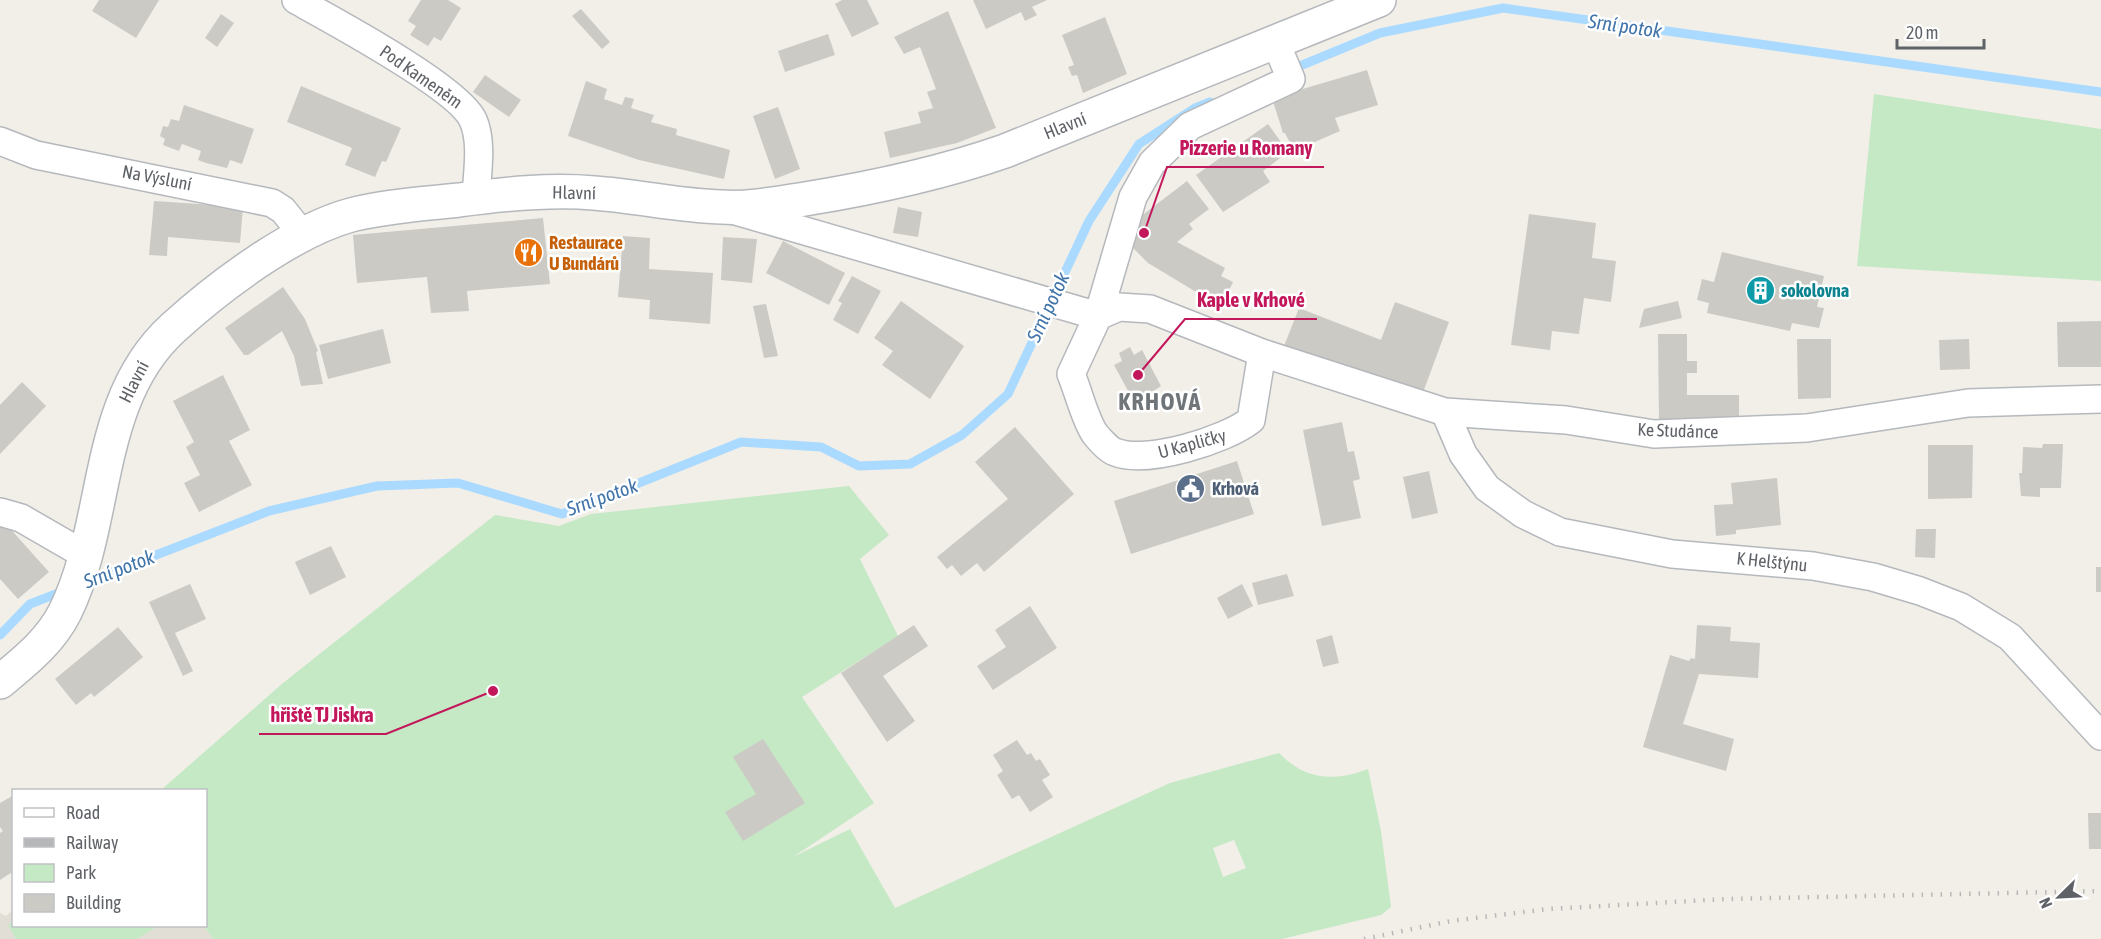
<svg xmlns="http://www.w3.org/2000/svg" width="2101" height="939" font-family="'Asap Condensed',sans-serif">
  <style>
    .education { fill: #e1ded6 }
    .green { fill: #c5e8c5; fill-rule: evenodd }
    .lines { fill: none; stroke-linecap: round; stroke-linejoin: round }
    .stream { stroke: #aadaff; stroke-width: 9 }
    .building { fill: #cccac5 }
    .minor-casing { stroke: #b5b8bc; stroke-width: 30 }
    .tertiary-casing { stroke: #b5b8bc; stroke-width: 36 }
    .minor { stroke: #fff; stroke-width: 27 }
    .tertiary { stroke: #fff; stroke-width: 33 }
    .rail { stroke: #b6b7b8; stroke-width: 4.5; stroke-dasharray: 1.5 8; stroke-linecap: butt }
    .labels { text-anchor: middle; stroke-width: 5; stroke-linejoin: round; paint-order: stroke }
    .street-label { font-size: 18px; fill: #5f6368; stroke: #fff }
    .food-label { font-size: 18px; font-weight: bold; fill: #c56008; stroke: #fff; text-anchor: start }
    .culture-label { font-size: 18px; font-weight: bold; fill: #0d838f; stroke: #fff; text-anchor: start }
    .service-label { font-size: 18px; font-weight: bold; fill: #4e5e75; stroke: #fff; text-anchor: start }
    .water-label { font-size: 20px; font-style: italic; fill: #4174aa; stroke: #fff }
    .district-label { font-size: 24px; font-weight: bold; letter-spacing: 1.5px; fill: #70757a; stroke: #fff }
    .leader { fill: none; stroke: #c2185b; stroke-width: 2 }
    .callout-dot { fill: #c2185b; stroke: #fff; stroke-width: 2 }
    .callout-label { font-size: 20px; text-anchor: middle; font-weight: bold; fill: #c2185b; stroke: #fff; stroke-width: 5; stroke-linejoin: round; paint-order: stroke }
  </style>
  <rect width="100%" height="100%" fill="#f1efe8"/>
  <path class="education" d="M 13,910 L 14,926 L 204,926 L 213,939 L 0,939 L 0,913 L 6,916 Z"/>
  <path class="green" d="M 1874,94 L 2101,129 L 2101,281 L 1857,266 Z
    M 849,486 L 889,535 L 860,559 L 898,636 L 802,697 L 874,803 L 793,857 L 850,829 L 895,908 L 1170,783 L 1279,753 C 1305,780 1334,782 1368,769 L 1381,831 L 1391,907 L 1381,915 L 1282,939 L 213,939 L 204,926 L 206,790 L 161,790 L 283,683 L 495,515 L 559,526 L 591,514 ZM 1234,840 L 1246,868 L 1223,877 L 1213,848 Z
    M 13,922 L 14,926 L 158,926 L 137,939 L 16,939 L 8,925 Z"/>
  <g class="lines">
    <path class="stream" d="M 1290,70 L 1380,33 L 1503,8 L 2101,92
      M 84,583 L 269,511 L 377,486 L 458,483 L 562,514 L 741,442 L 821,447 L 859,466 L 910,464 L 962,435 L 1008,394 L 1089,221 L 1139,144 L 1195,108 L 1210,102
      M 0,635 L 30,604 L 66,590"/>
  </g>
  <path class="building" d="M 99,0 L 159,0 L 136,38 L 92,11 Z
    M 421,0 L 448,0 L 461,8 L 441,41 L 434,37 L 428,46 L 410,35 L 416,26 L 408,21 Z
    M 842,0 L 867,0 L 879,24 L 852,37 L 835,4 Z
    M 973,0 L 1047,0 L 1032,7 L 1037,15 L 1025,21 L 1021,12 L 986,29 Z
    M 581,9 L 610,42 L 602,49 L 572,16 Z
    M 948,11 L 996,128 L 957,143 L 890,158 L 884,132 L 921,123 L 918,112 L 933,108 L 927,92 L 936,89 L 920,47 L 904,54 L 894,37 Z
    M 221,14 L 234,23 L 217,47 L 205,38 Z
    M 1105,17 L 1127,74 L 1083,93 L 1077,75 L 1072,76 L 1068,67 L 1074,65 L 1062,35 Z
    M 828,34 L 835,55 L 785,72 L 778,51 Z
    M 1367,70 L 1378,105 L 1335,118 L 1340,131 L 1294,151 L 1285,133 L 1283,133 L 1272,98 Z
    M 485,75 L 521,100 L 509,117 L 473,92 Z
    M 586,81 L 607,89 L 604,99 L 622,105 L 625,97 L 634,99 L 631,108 L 654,115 L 651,122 L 677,129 L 676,135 L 730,150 L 724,179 L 639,160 L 568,136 Z
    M 301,86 L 401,128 L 386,162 L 382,161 L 375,177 L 345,165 L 352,148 L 287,122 Z
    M 184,105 L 254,129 L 242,164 L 230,160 L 227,168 L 206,163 L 198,160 L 201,151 L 182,144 L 179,151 L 163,145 L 165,139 L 160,136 L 163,126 L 168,127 L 171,119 L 179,121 Z
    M 778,107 L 800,169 L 775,179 L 753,116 Z
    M 1268,124 L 1288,152 L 1263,171 L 1270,182 L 1223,212 L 1196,175 Z
    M 1187,181 L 1209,209 L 1189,224 L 1193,229 L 1177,242 L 1225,268 L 1221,276 L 1233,282 L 1221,307 L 1148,263 L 1130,245 L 1136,220 Z
    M 154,201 L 243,207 L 240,243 L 168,237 L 167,256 L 149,255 Z
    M 898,207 L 922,212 L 918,237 L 893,233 Z
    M 1529,214 L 1596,223 L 1592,258 L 1616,261 L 1611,302 L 1584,298 L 1579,334 L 1552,331 L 1550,350 L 1511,345 Z
    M 543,218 L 550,284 L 467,291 L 469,311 L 431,313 L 427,277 L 357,283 L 353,235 Z
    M 623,236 L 650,238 L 649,269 L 713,273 L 710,324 L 649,319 L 650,300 L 618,297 Z
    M 723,237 L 757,239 L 752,283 L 721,280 Z
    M 783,241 L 845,273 L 829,305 L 766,273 Z
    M 1722,252 L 1824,276 L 1817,307 L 1824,308 L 1819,328 L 1792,323 L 1790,331 L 1707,313 L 1709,303 L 1697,300 L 1702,279 L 1714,282 Z
    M 852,276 L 881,291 L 858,334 L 833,320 L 842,303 L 838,301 Z
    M 283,287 L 305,319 L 318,351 L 316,352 L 323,384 L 301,386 L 294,356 L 282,331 L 248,355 L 244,355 L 225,328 Z
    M 901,301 L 964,346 L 930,399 L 882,365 L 893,351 L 874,338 Z
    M 1678,301 L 1682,318 L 1639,328 L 1644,309 Z
    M 1395,302 L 1449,322 L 1421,398 L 1284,346 L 1299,308 L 1381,340 Z
    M 766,304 L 778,356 L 764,358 L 753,306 Z
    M 2101,321 L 2101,367 L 2058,367 L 2057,322 Z
    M 383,329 L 391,363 L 328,379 L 319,345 Z
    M 1658,334 L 1687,334 L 1687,361 L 1697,361 L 1697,373 L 1687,373 L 1687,395 L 1739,395 L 1739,423 L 1659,424 Z
    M 1797,339 L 1831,339 L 1831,398 L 1798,399 Z
    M 1969,339 L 1970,369 L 1940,370 L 1939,340 Z
    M 1130,347 L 1134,355 L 1142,350 L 1161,386 L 1142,399 L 1133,400 L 1114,365 L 1122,361 L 1119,353 Z
    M 223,375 L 250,430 L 229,441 L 252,485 L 199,512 L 184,483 L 200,475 L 186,447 L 194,442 L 173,401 Z
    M 22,382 L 46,406 L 0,454 L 0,405 Z
    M 1342,422 L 1348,452 L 1354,451 L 1360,479 L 1353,481 L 1361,518 L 1322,526 L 1303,430 Z
    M 1015,427 L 1074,494 L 984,572 L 977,563 L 961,576 L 952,565 L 947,569 L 937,557 L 1008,499 L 975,462 Z
    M 2043,444 L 2063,444 L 2061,488 L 2040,488 L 2040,497 L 2021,496 L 2019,473 L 2022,473 L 2023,447 L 2042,448 Z
    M 1928,445 L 1973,445 L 1972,498 L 1928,499 Z
    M 1237,461 L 1254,514 L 1131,554 L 1114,501 Z
    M 1429,471 L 1438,513 L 1412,519 L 1403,477 Z
    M 1777,478 L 1781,525 L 1736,530 L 1736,534 L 1716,536 L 1714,505 L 1733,504 L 1731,483 Z
    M 0,523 L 6,524 L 49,572 L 18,599 L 0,579 Z
    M 1916,529 L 1936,529 L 1935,558 L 1915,557 Z
    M 331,546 L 346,577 L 310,595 L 295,562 Z
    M 2096,567 L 2101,567 L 2101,592 L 2096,592 Z
    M 1287,574 L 1294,596 L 1258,605 L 1252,583 Z
    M 190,584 L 206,619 L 175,633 L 193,671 L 183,676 L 149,602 Z
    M 1242,584 L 1253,606 L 1228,619 L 1217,598 Z
    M 1030,606 L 1057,648 L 993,690 L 977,666 L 1006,647 L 995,630 Z
    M 914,625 L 928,646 L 883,676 L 915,721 L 887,742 L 841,673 Z
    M 1697,625 L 1731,627 L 1730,641 L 1760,643 L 1758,678 L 1699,674 L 1683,724 L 1734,739 L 1726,771 L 1643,747 L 1670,655 L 1689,661 L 1691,658 L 1695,659 Z
    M 118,627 L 143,657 L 94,697 L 91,693 L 76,705 L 55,679 Z
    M 1332,635 L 1339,663 L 1323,667 L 1316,640 Z
    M 763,739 L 805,803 L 743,841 L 725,812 L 756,794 L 733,757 Z
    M 1017,740 L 1027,755 L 1031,753 L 1036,761 L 1040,759 L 1050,775 L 1042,780 L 1053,797 L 1030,812 L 1019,795 L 1012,799 L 997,775 L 1003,771 L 993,755 Z
    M 14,795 L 14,871 L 0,880 L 0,833 L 3,831 L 0,827 L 0,803 Z
    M 2088,813 L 2101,813 L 2101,849 L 2089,849 Z"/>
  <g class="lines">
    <defs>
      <path id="minor" d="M 296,0 C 332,20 459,88 473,120 C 483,142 477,174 476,197
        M 0,141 L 36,155 L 272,203 L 283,210 L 303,235
        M 736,211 L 1098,316 L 1119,307 L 1150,309 L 1262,353 L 1445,412 L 1566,420 L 1654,434 L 1807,428 L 1968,403 L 2101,399
        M 1262,353 L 1251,420 C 1226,440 1146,465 1115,452 C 1109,450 1099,439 1095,434 C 1085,420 1078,390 1071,374 L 1098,316 L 1133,197 L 1152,163 L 1190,126 L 1291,79 L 1275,41
        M 1445,412 L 1463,454 L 1487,488 L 1523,514 L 1560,532 L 1672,554 L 1813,566 L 1873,577 L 1920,591 L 1961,607 L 2010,637 L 2101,736
        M 0,512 L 21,518 L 85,555"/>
      <path id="tertiary" d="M 0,682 C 24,662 50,642 65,612 C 110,521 93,401 173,328 C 218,287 292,231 351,215 C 386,206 423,204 459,200 C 503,194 550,189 594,193 C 637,196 679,206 722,207 C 749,209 778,203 805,199 C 873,188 939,174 1005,151 L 1379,0"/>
    </defs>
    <use href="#minor" class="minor-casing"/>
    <use href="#tertiary" class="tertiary-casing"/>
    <use href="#minor" class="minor"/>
    <use href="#tertiary" class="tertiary"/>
    <path class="rail" d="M 1364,939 L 1451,921 L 1548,909 L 1727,899 L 2101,891"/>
  </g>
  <defs>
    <symbol id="restaurant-disc" viewBox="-11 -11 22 22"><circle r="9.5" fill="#e8710a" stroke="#fff"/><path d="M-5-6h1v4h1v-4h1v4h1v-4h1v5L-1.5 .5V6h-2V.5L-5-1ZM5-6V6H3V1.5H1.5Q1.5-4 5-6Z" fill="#fff"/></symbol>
    <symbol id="building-disc" viewBox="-11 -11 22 22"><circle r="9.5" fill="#0f9aa8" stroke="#fff"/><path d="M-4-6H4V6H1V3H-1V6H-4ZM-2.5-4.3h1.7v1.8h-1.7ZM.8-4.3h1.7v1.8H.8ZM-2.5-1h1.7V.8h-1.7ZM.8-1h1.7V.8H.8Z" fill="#fff"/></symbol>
    <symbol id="civic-disc" viewBox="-11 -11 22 22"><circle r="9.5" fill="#5c6f8a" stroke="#fff"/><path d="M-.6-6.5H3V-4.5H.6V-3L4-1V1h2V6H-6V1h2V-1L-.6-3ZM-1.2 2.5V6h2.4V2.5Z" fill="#fff"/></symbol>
  </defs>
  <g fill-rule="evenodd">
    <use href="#restaurant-disc" x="512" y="236" width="33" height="33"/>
    <use href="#building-disc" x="1744" y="274" width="33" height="33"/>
    <use href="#civic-disc" x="1174" y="472" width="33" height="33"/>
  </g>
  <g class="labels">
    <g class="street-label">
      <text transform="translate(421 77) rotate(35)" y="6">Pod Kameněm</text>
      <text transform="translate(1065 126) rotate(-22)" y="6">Hlavní</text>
      <text transform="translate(157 178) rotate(11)" y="6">Na Výsluní</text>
      <text transform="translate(574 193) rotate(1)" y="6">Hlavní</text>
      <text transform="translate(134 382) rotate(-63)" y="6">Hlavní</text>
      <text transform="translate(1678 431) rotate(2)" y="6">Ke Studánce</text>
      <text transform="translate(1192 444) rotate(-15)" y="6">U Kapličky</text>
      <text transform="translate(1772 562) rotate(6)" y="6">K Helštýnu</text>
    </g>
    <g class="food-label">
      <text x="549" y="249">Restaurace<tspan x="549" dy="21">U Bundárů</tspan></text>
    </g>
    <g class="culture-label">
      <text x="1781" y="297">sokolovna</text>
    </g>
    <g class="service-label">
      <text x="1212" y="495">Krhová</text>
    </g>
    <g class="water-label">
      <text transform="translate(1625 26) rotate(8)" y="7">Srní potok</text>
      <text transform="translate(1048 307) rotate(-65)" y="7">Srní potok</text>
      <text transform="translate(602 497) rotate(-20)" y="7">Srní potok</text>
      <text transform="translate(119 569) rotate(-21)" y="7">Srní potok</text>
    </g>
    <g class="district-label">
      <text x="1160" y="410">KRHOVÁ</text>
    </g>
  </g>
  <path class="leader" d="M1144 233L1167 167H1324M1138 375L1185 319H1317M493 691L386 734H259"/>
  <g class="callout-dot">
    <circle cx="1144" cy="233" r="6"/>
    <circle cx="1138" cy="375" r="6"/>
    <circle cx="493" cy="691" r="6"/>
  </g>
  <g class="callout-label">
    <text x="1246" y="155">Pizzerie u Romany</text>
    <text x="1251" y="307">Kaple v Krhové</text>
    <text x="322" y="722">hřiště TJ Jiskra</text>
  </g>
  <rect x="12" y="789" width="195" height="138" fill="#ffffff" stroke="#bfc1c3" stroke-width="1.5"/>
  <rect x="24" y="808" width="30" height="9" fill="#ffffff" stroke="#bfc1c3" stroke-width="1.5"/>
  <text x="66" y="819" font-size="18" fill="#5f6368">Road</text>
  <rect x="24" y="838" width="30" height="9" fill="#b6b7b8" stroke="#bfc1c3" stroke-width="1.5"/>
  <text x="66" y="849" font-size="18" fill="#5f6368">Railway</text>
  <rect x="24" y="864" width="30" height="18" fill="#c5e8c5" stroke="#bfc1c3" stroke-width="1.5"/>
  <text x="66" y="879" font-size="18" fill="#5f6368">Park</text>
  <rect x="24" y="894" width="30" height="18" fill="#cccac5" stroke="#bfc1c3" stroke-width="1.5"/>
  <text x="66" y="909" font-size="18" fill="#5f6368">Building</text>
  <g transform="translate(2059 897) rotate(246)" stroke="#ffffff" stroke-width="4.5" paint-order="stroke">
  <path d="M0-4.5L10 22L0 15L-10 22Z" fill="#5f6368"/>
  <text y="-9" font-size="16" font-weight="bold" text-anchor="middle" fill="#5f6368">N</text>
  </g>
  <path d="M1897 39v9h87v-9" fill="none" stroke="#5f6368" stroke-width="3"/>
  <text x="1906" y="39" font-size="18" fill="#5f6368" stroke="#ffffff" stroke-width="4.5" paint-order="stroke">20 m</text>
</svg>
